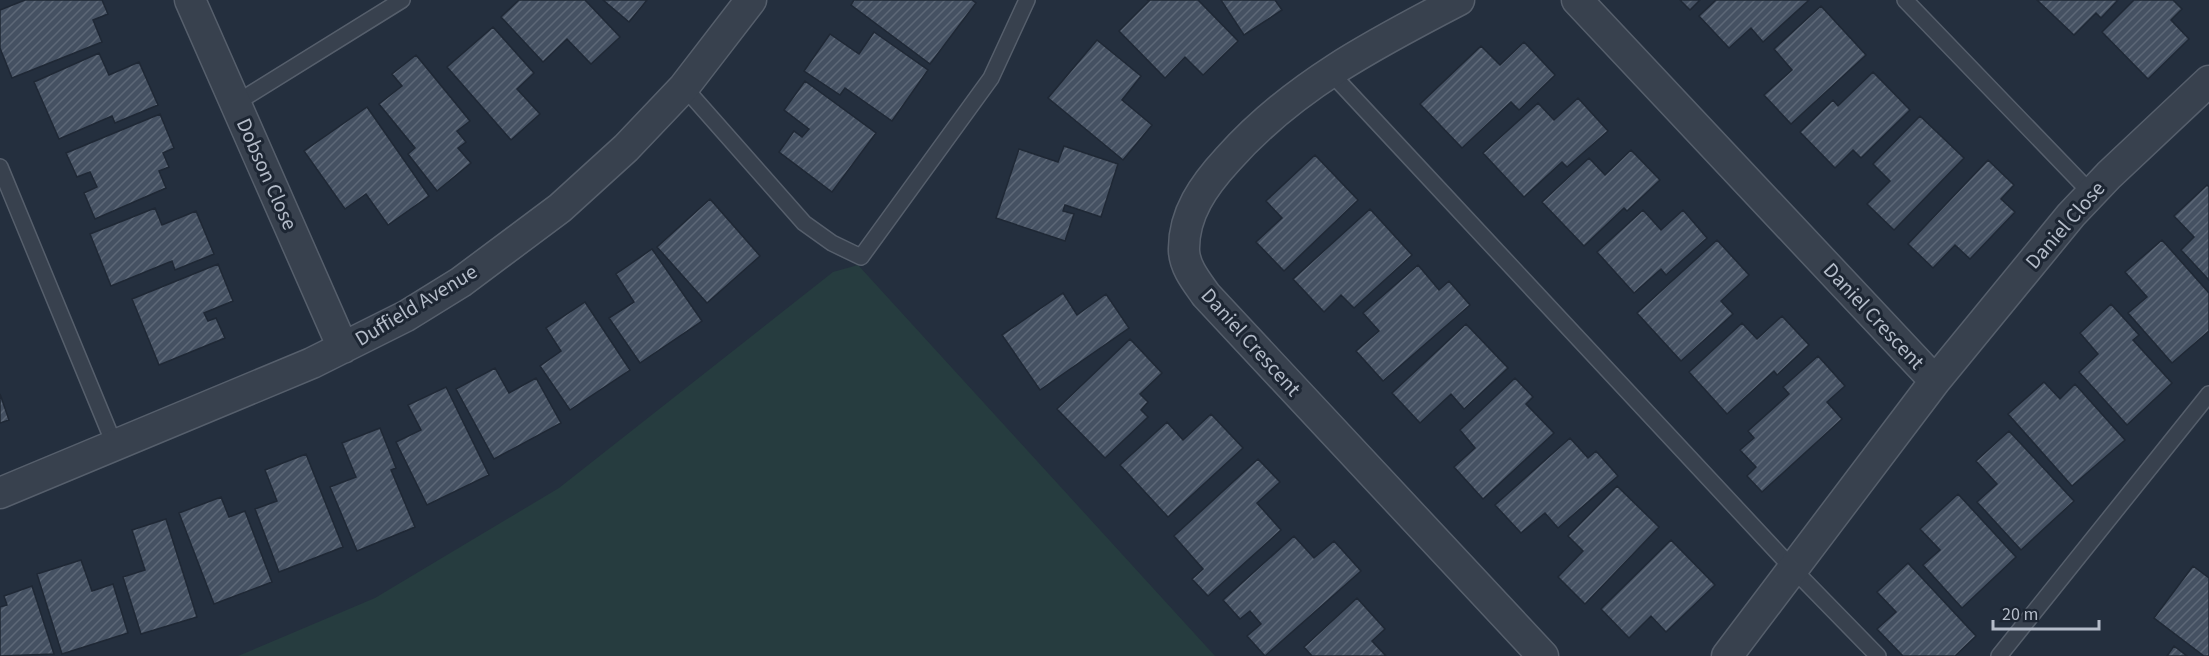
<svg xmlns="http://www.w3.org/2000/svg" width="2209" height="656" font-family="'Source Sans 3',sans-serif">
  <style>
    .green { fill: #263c3f }
    .building { fill: url(#building-hatch); stroke: #1f2835; stroke-width: 1.5 }
    .lines { fill: none; stroke-linecap: round; stroke-linejoin: round }
    .lane-casing { stroke: #565f6c; stroke-width: 18 }
    .street-casing { stroke: #565f6c; stroke-width: 33 }
    .lane { stroke: #38414e; stroke-width: 15 }
    .street { stroke: #38414e; stroke-width: 30 }
    .labels { text-anchor: middle; stroke-width: 6; stroke-linejoin: round; paint-order: stroke }
    .street-label { font-size: 21px; fill: #b4bcc9; stroke: #1d2633 }
  </style>
  <defs>
    <pattern id="building-hatch" width="6" height="6" patternUnits="userSpaceOnUse" patternTransform="scale(1.5)"><rect width="6" height="6" fill="#455162"/><path d="M-1 1l2-2M0 6l6-6M5 7l2-2" fill="none" stroke="#5d6877"/></pattern>
  </defs>
  <rect width="100%" height="100%" fill="#242f3e"/>
  <path class="green" d="M 858,265 L 1215,656 L 238,656 L 375,598 L 559,488 L 833,272 Z"/>
  <path class="building" d="M 25,0 L 102,0 L 108,14 L 93,20 L 102,42 L 12,78 L 0,48 L 0,10 Z
    M 519,0 L 585,0 L 620,37 L 591,64 L 567,39 L 543,62 L 501,17 Z
    M 603,0 L 647,0 L 629,22 Z
    M 854,0 L 972,0 L 976,3 L 930,64 L 851,5 Z
    M 1147,0 L 1198,0 L 1238,41 L 1203,75 L 1185,57 L 1165,78 L 1119,31 L 1149,1 Z
    M 1221,0 L 1275,0 L 1282,10 L 1244,35 Z
    M 1680,0 L 1700,0 L 1690,10 Z
    M 1716,0 L 1809,0 L 1763,42 L 1751,28 L 1729,48 L 1699,16 Z
    M 2037,0 L 2118,0 L 2101,18 L 2096,13 L 2074,35 Z
    M 2134,0 L 2173,0 L 2182,9 L 2171,20 L 2189,39 L 2148,79 L 2102,32 Z
    M 1821,6 L 1866,55 L 1791,124 L 1764,95 L 1792,70 L 1774,49 Z
    M 493,27 L 534,73 L 517,89 L 540,114 L 511,140 L 447,67 Z
    M 874,32 L 928,70 L 892,121 L 845,88 L 840,95 L 804,71 L 830,34 L 859,54 Z
    M 1097,40 L 1141,76 L 1122,100 L 1152,125 L 1123,160 L 1048,98 Z
    M 1524,42 L 1555,75 L 1519,110 L 1511,102 L 1462,148 L 1420,104 L 1481,46 L 1500,65 Z
    M 99,53 L 109,75 L 139,62 L 158,105 L 115,123 L 112,116 L 59,139 L 34,82 Z
    M 416,55 L 470,121 L 457,131 L 466,142 L 458,148 L 471,163 L 437,191 L 408,154 L 415,148 L 379,104 L 402,86 L 392,74 Z
    M 1873,72 L 1910,110 L 1861,158 L 1853,150 L 1835,168 L 1800,132 L 1833,100 L 1838,106 Z
    M 805,81 L 876,133 L 832,192 L 779,152 L 794,131 L 802,137 L 809,129 L 784,110 Z
    M 1578,98 L 1608,131 L 1567,167 L 1562,162 L 1524,197 L 1483,153 L 1538,103 L 1554,120 Z
    M 367,107 L 429,196 L 388,225 L 366,194 L 345,209 L 304,151 Z
    M 160,114 L 174,148 L 163,153 L 169,167 L 159,171 L 166,188 L 95,219 L 84,193 L 97,187 L 90,172 L 77,177 L 66,153 Z
    M 1920,116 L 1964,158 L 1894,230 L 1867,204 L 1890,181 L 1873,164 Z
    M 1064,146 L 1118,164 L 1101,217 L 1065,205 L 1063,211 L 1074,214 L 1065,241 L 996,218 L 1019,149 L 1058,162 Z
    M 1631,150 L 1660,180 L 1627,211 L 1624,208 L 1584,246 L 1542,202 L 1589,158 L 1605,175 Z
    M 1315,155 L 1358,200 L 1284,271 L 1256,242 L 1282,218 L 1266,201 Z
    M 1988,160 L 2014,185 L 2001,199 L 2015,212 L 1970,259 L 1955,245 L 1933,268 L 1908,244 Z
    M 2207,185 L 2209,187 L 2209,280 L 2181,250 L 2194,237 L 2174,216 Z
    M 710,199 L 760,256 L 707,303 L 657,247 Z
    M 155,208 L 162,225 L 196,211 L 214,254 L 175,270 L 172,261 L 111,286 L 90,234 Z
    M 1370,209 L 1412,255 L 1354,308 L 1341,295 L 1324,312 L 1293,279 Z
    M 1643,210 L 1661,230 L 1683,210 L 1707,238 L 1666,275 L 1661,269 L 1634,293 L 1597,252 Z
    M 1717,240 L 1749,275 L 1721,301 L 1733,314 L 1681,361 L 1637,313 Z
    M 2162,240 L 2209,293 L 2209,331 L 2172,363 L 2128,313 L 2147,297 L 2125,272 Z
    M 652,249 L 702,321 L 640,363 L 609,318 L 634,302 L 616,274 Z
    M 218,264 L 233,301 L 204,313 L 208,321 L 216,318 L 225,338 L 159,365 L 132,299 Z
    M 1418,265 L 1439,290 L 1449,281 L 1470,305 L 1383,381 L 1356,351 L 1379,331 L 1363,313 Z
    M 1063,293 L 1077,315 L 1106,294 L 1129,328 L 1040,390 L 1002,335 Z
    M 585,302 L 630,370 L 570,410 L 540,366 L 561,351 L 546,328 Z
    M 2111,304 L 2139,335 L 2133,340 L 2172,383 L 2127,425 L 2079,372 L 2098,354 L 2080,333 Z
    M 1782,316 L 1809,345 L 1777,375 L 1774,371 L 1727,414 L 1689,372 L 1742,323 L 1757,339 Z
    M 1466,324 L 1508,368 L 1464,409 L 1451,394 L 1420,423 L 1392,393 Z
    M 1130,339 L 1162,373 L 1140,394 L 1148,402 L 1141,410 L 1148,417 L 1105,458 L 1057,409 Z
    M 1818,356 L 1845,386 L 1827,402 L 1842,419 L 1762,492 L 1747,476 L 1756,467 L 1740,450 L 1754,438 L 1748,431 L 1789,394 L 1783,387 Z
    M 495,368 L 509,393 L 536,378 L 561,423 L 494,459 L 456,389 Z
    M 1515,378 L 1533,397 L 1526,404 L 1554,433 L 1483,499 L 1454,467 L 1475,448 L 1460,430 Z
    M 2044,382 L 2060,399 L 2075,384 L 2125,440 L 2072,486 L 2008,414 Z
    M 446,387 L 489,475 L 427,505 L 396,442 L 421,430 L 408,405 Z
    M 0,394 L 9,420 L 0,423 Z
    M 1211,414 L 1243,448 L 1168,517 L 1120,465 L 1167,422 L 1183,440 Z
    M 380,428 L 396,468 L 391,470 L 415,527 L 357,551 L 330,487 L 356,477 L 342,443 Z
    M 2009,431 L 2074,501 L 2021,550 L 1977,502 L 1997,484 L 1976,461 Z
    M 1570,438 L 1588,458 L 1596,451 L 1618,476 L 1558,528 L 1545,513 L 1521,533 L 1495,505 Z
    M 306,454 L 343,547 L 279,572 L 255,509 L 277,501 L 265,470 Z
    M 1258,459 L 1280,482 L 1257,503 L 1281,530 L 1208,596 L 1192,579 L 1203,569 L 1174,536 Z
    M 1617,486 L 1659,527 L 1585,604 L 1558,577 L 1583,551 L 1568,536 Z
    M 1958,494 L 2016,557 L 1962,608 L 1923,565 L 1940,550 L 1920,529 Z
    M 221,497 L 229,517 L 245,511 L 272,582 L 214,604 L 179,513 Z
    M 166,519 L 197,617 L 141,634 L 123,577 L 145,570 L 132,530 Z
    M 1294,536 L 1314,558 L 1334,541 L 1361,571 L 1265,656 L 1247,636 L 1261,624 L 1250,611 L 1240,619 L 1223,600 Z
    M 1671,540 L 1715,585 L 1666,632 L 1651,616 L 1629,638 L 1601,609 Z
    M 81,560 L 92,591 L 113,584 L 128,633 L 62,654 L 37,574 Z
    M 1908,563 L 1976,636 L 1955,656 L 1903,656 L 1877,629 L 1896,612 L 1877,592 Z
    M 2193,566 L 2209,578 L 2209,656 L 2204,656 L 2154,618 Z
    M 32,586 L 54,654 L 0,656 L 0,607 L 7,605 L 4,596 Z
    M 1357,598 L 1385,629 L 1372,641 L 1386,656 L 1312,656 L 1304,647 Z
    M 2174,646 L 2187,656 L 2167,656 Z"/>
  <g class="lines">
    <defs>
      <path id="lane" d="M 1905,0 L 2091,193
        M 1330,72 L 1794,570 L 1878,656
        M 684,87 L 804,223 L 832,243 L 861,257 L 991,78 L 1027,0
        M 236,103 L 402,0
        M 0,167 L 115,446
        M 1999,656 L 2209,394"/>
      <path id="street" d="M 190,0 L 343,348
        M 1459,0 C 1374,44 1292,87 1228,159 C 1204,185 1183,214 1184,251 C 1185,268 1197,282 1206,295 L 1543,656
        M 1577,0 L 1935,381
        M 0,493 L 312,363 L 406,316 L 461,282 L 560,208 L 626,148 L 684,87 L 751,0
        M 1727,656 L 1935,381 L 2071,215 L 2109,175 L 2209,81"/>
    </defs>
    <use href="#lane" class="lane-casing"/>
    <use href="#street" class="street-casing"/>
    <use href="#lane" class="lane"/>
    <use href="#street" class="street"/>
  </g>
  <g class="labels">
    <g class="street-label">
      <text transform="translate(267 174) rotate(66)" y="7">Dobson Close</text>
      <text transform="translate(2065 225) rotate(-49)" y="7">Daniel Close</text>
      <text transform="translate(416 305) rotate(-31)" y="7">Duffield Avenue</text>
      <text transform="translate(1874 316) rotate(47)" y="7">Daniel Crescent</text>
      <text transform="translate(1251 342) rotate(48)" y="7">Daniel Crescent</text>
    </g>
  </g>
  <path d="M1993 620v9h106v-9" fill="none" stroke="#b4bcc9" stroke-width="3"/>
  <text x="2002" y="620" font-size="18" fill="#b4bcc9" stroke="#1d2633" stroke-width="4.5" paint-order="stroke">20 m</text>
</svg>
